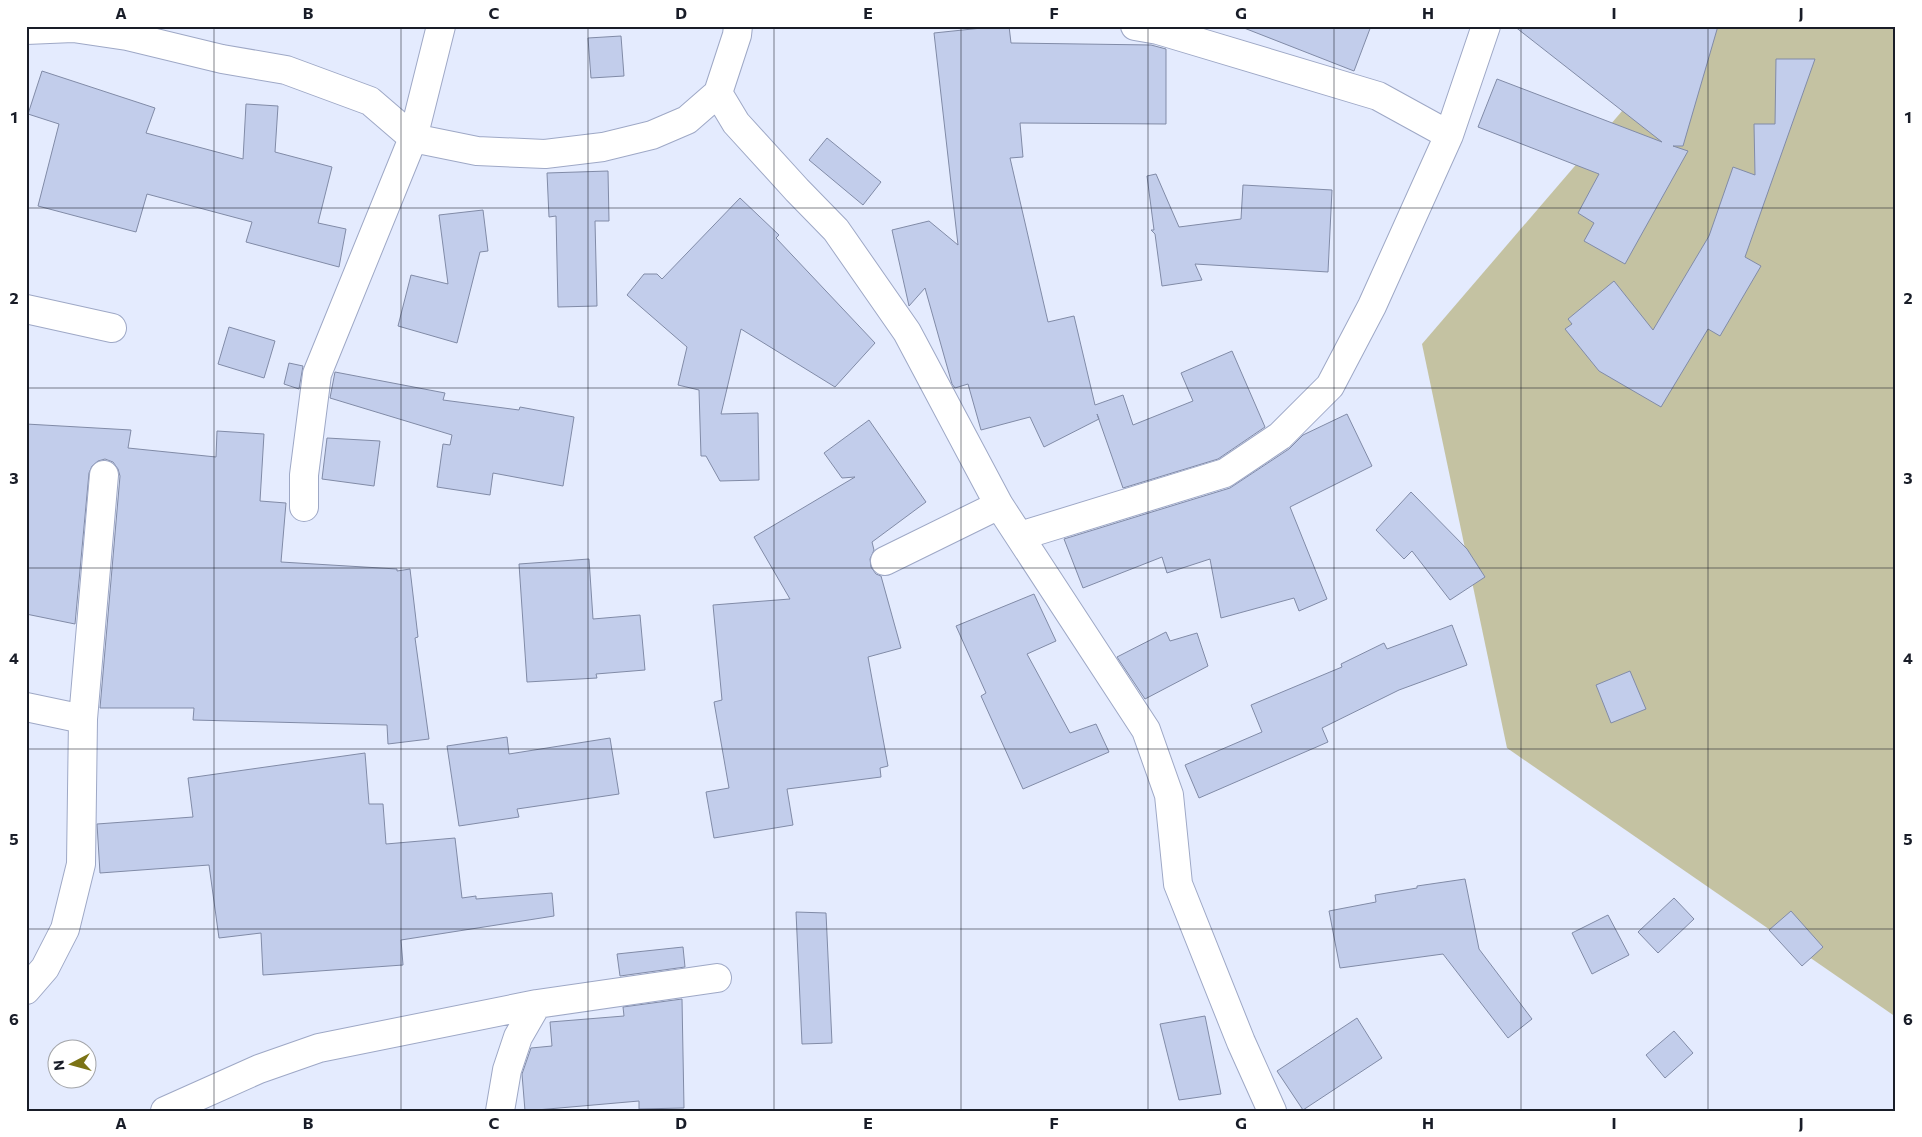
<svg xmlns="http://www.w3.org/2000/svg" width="1922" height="1137" font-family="Commissioner,sans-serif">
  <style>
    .green { fill: #c4c2a2 }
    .building { fill: #c2cdeb; stroke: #818ba7 }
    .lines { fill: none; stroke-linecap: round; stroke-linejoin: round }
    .street-casing { stroke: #9ea8c6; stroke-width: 30 }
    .street { stroke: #fff; stroke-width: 28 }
    .grid { fill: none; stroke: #191d28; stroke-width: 1; stroke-opacity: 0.55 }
    .neatline { fill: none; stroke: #191d28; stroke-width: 2 }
    .grid-label { font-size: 16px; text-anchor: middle; font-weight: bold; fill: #191d28 }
  </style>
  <rect width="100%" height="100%" fill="#e4ebfe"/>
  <path class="green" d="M 1695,26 L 1896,26 L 1896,1017 L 1507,748 L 1422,344 Z"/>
  <path class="building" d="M 1001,26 L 1009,26 L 1011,43 L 1151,45 L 1166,49 L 1166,124 L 1020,123 L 1023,157 L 1010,158 L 1048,322 L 1074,316 L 1095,405 L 1123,395 L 1133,425 L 1193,401 L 1181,373 L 1232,351 L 1265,427 L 1218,459 L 1123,488 L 1097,414 L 1099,419 L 1044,447 L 1030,417 L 981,430 L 968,384 L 955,388 L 952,384 L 925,288 L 909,306 L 892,230 L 929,221 L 958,245 L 934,33 Z
    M 1245,26 L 1371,26 L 1354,71 L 1244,28 Z
    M 1514,26 L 1718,26 L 1683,146 L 1673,146 L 1688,151 L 1625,264 L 1584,241 L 1594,223 L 1578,213 L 1599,174 L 1478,127 L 1497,79 L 1662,142 Z
    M 621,36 L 624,76 L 591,78 L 588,38 Z
    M 1776,59 L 1815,59 L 1745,257 L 1761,266 L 1720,336 L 1708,329 L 1661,407 L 1599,371 L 1565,329 L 1572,324 L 1568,319 L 1614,281 L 1653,330 L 1709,236 L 1733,167 L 1755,175 L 1754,124 L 1775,124 Z
    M 42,71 L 155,108 L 146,133 L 243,159 L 246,104 L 278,106 L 275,152 L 332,167 L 318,223 L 346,229 L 339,267 L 246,242 L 252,222 L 147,194 L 136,232 L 38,206 L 59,124 L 28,114 Z
    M 827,138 L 881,182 L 863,205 L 809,160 Z
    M 608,171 L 609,221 L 595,221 L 597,306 L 558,307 L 556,216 L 549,217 L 547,173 Z
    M 1156,174 L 1179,227 L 1241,219 L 1243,185 L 1332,190 L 1328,272 L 1195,264 L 1202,280 L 1162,286 L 1155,234 L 1151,230 L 1154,230 L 1147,176 Z
    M 740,198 L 779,235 L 776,238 L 875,343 L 835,387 L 741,329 L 721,414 L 758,413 L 759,480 L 720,481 L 706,456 L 701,456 L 699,390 L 678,385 L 687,347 L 627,295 L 644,274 L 657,274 L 662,279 Z
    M 483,210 L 488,251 L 480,252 L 457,343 L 398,326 L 411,275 L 448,284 L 439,215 Z
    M 229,327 L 275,341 L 264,378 L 218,364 Z
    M 289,363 L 303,366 L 299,389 L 284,384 Z
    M 335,372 L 445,393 L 443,400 L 519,410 L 520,407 L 574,417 L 563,486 L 493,473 L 490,495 L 437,487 L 443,444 L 450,445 L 452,435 L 330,398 Z
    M 1347,414 L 1372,466 L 1290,507 L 1327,599 L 1299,611 L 1294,598 L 1221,618 L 1210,559 L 1167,573 L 1162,557 L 1083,588 L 1064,539 L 1230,488 L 1289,449 L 1303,435 Z
    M 869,420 L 926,502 L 872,542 L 874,550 L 870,559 L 871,567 L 876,574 L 881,576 L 901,648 L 868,657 L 888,766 L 880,768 L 881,777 L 787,789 L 793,825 L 714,838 L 706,792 L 729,788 L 714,702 L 722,700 L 713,605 L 790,599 L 754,537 L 855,477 L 842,478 L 824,453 Z
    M 26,424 L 131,430 L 128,448 L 216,457 L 217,431 L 264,434 L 260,501 L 286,503 L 281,562 L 397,569 L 397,571 L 410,569 L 418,637 L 415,638 L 429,739 L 388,744 L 387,725 L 193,720 L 194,708 L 100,708 L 120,476 L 118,469 L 113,462 L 105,459 L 98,461 L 92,466 L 89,473 L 75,624 L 26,614 Z
    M 327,438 L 380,441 L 374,486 L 322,479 Z
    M 1411,492 L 1467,549 L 1485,577 L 1450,600 L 1412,551 L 1404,559 L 1376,530 Z
    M 589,559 L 593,619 L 640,615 L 645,670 L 596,674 L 597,678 L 527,682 L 519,564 Z
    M 1034,594 L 1056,641 L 1027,654 L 1070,733 L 1096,724 L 1109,752 L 1023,789 L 981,696 L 986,693 L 956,626 Z
    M 1452,625 L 1467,665 L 1399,690 L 1322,728 L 1328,742 L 1199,798 L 1185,765 L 1262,732 L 1251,705 L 1342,667 L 1341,664 L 1384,643 L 1387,649 Z
    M 1166,632 L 1170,641 L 1197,633 L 1208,666 L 1145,699 L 1117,657 Z
    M 1630,671 L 1646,709 L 1611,723 L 1596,685 Z
    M 507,737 L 509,754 L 610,738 L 619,794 L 517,809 L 519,817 L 459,826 L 447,746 Z
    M 365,753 L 369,804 L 383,804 L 386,844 L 455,838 L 462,898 L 476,896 L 476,899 L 552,893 L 554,916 L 401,940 L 403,965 L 263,975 L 261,933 L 219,938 L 209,865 L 100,873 L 97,824 L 193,817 L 188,778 Z
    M 1465,879 L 1479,949 L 1532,1019 L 1508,1038 L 1443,954 L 1340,968 L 1329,911 L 1376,902 L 1375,895 L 1417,888 L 1417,886 Z
    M 1674,898 L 1694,919 L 1658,953 L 1638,932 Z
    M 1791,911 L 1823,947 L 1802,966 L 1769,930 Z
    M 796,912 L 826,913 L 832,1043 L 802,1044 Z
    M 1608,915 L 1629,955 L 1592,974 L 1572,933 Z
    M 683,947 L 685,967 L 620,976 L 617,954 Z
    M 682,999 L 684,1108 L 639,1109 L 639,1101 L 525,1111 L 522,1074 L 531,1048 L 552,1046 L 550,1022 L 624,1016 L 623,1007 Z
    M 1205,1016 L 1221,1094 L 1179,1100 L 1160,1024 Z
    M 1357,1018 L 1382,1058 L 1303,1110 L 1277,1071 Z
    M 1674,1031 L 1693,1053 L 1665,1078 L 1646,1055 Z"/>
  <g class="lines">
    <defs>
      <path id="street" d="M 1135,26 L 1158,30 L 1378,96 L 1449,135
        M 26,30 L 73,28 L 127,36 L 222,59 L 286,70 L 370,101 L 413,138 L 477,151 L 545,154 L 603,147 L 652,135 L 687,120 L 718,93 L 737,35 L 738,26
        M 718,93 L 736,123 L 797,190 L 836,230 L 907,332 L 999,505 L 1146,730 L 1169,795 L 1178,884 L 1241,1042 L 1272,1111
        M 26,309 L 112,328
        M 304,507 L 304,475 L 317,374 L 413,138 L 441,26
        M 1020,536 L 1225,473 L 1280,436 L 1330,386 L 1372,306 L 1449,135 L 1486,26
        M 885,561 L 999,505
        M 26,707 L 83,719
        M 26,990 L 45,968 L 65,929 L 81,864 L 83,719 L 104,475
        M 165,1111 L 259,1069 L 319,1048 L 537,1004
        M 500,1111 L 507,1070 L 518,1037 L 537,1004 L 717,978"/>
    </defs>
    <use href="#street" class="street-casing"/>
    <use href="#street" class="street"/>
  </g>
  <path class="grid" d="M 214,26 L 214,1111M 401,26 L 401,1111M 588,26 L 588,1111M 774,26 L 774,1111M 961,26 L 961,1111M 1148,26 L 1148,1111M 1334,26 L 1334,1111M 1521,26 L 1521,1111M 1708,26 L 1708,1111M 26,208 L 1896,208M 26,388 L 1896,388M 26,568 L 1896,568M 26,749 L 1896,749M 26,929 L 1896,929"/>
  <rect width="1922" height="1137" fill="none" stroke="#ffffff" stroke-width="55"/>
  <g transform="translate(72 1064) rotate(264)"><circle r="24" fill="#ffffff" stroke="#a3a5a9"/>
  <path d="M0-4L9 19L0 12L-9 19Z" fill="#7b7315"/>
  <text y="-8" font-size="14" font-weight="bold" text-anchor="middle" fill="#191d28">N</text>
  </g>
  <rect x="28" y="28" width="1866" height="1082" class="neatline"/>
  <g class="grid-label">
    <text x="121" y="19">A</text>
    <text x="308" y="19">B</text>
    <text x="494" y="19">C</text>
    <text x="681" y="19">D</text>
    <text x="868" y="19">E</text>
    <text x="1054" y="19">F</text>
    <text x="1241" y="19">G</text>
    <text x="1428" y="19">H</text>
    <text x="1614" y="19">I</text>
    <text x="1801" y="19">J</text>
    <text x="14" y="123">1</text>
    <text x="1908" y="123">1</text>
    <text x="14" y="304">2</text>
    <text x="1908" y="304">2</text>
    <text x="14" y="484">3</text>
    <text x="1908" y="484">3</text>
    <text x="14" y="664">4</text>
    <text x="1908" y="664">4</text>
    <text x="14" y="845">5</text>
    <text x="1908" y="845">5</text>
    <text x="14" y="1025">6</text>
    <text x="1908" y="1025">6</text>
    <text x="121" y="1129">A</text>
    <text x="308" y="1129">B</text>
    <text x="494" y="1129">C</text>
    <text x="681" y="1129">D</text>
    <text x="868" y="1129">E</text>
    <text x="1054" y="1129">F</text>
    <text x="1241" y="1129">G</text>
    <text x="1428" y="1129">H</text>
    <text x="1614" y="1129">I</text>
    <text x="1801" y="1129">J</text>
  </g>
</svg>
